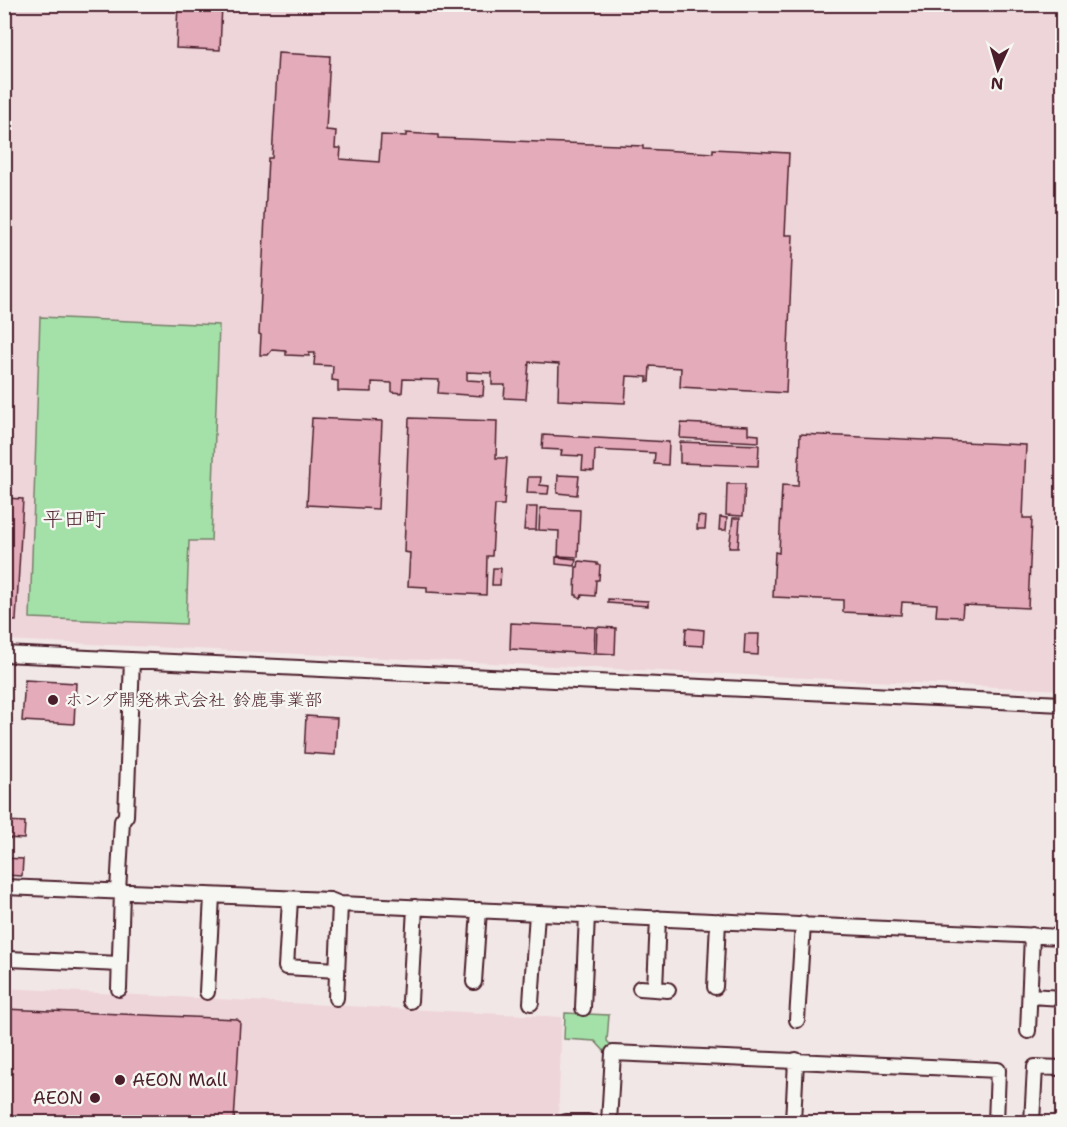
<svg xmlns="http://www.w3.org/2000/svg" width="1067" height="1127" font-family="'Shantell Sans','Klee One',sans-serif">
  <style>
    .built { fill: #eed5da }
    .green { fill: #a4e1a8; stroke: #77806a; stroke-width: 1.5 }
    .building { fill: #e4abbb; stroke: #4a1f2b; stroke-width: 1.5 }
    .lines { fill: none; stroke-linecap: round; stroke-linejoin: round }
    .minor-casing { stroke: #4a1f2b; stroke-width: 18 }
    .minor { stroke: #f6f6f2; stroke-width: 14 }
    .poi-dot { fill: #4a1f2b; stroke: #f6f6f2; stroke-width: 2 }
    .labels { text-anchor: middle; stroke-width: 5; stroke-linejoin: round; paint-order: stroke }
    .poi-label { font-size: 18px; fill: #4a1f2b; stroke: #f6f6f2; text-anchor: start }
    .quarter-label { font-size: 21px; fill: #4a1f2b; stroke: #f6f6f2 }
  </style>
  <rect width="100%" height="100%" fill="#f2e7e7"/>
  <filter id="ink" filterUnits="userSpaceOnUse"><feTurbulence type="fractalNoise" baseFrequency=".0167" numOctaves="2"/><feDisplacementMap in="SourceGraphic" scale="12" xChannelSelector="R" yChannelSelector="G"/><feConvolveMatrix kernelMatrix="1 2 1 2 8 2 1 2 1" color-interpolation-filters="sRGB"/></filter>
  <g filter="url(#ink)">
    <path class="built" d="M 5,5 L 1062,5 L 1062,690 L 5,640 Z
      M 4,988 L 562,1017 L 558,1122 L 5,1122 Z"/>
    <path class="green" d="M 40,317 L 219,325 L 211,541 L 189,541 L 186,624 L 30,618 Z
      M 565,1013 L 609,1015 L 607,1041 L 613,1047 L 607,1054 L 595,1041 L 564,1039 Z"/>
    <path class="building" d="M 178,4 L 222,4 L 220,50 L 176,48 Z
      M 278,53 L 330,56 L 326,130 L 336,131 L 335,148 L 341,148 L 340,159 L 379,162 L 381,135 L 406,136 L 406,133 L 438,135 L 438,138 L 643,146 L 643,149 L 713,153 L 713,149 L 789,153 L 785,235 L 793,235 L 786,393 L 680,387 L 681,368 L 650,366 L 649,382 L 647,382 L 647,377 L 627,376 L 625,403 L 558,400 L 559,364 L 529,362 L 526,399 L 504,398 L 505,385 L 492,385 L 492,373 L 467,372 L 467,380 L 484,381 L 483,396 L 438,393 L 439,380 L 403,379 L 402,393 L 392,392 L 392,383 L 372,382 L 372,392 L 338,391 L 338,381 L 332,380 L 333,366 L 314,365 L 315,353 L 309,353 L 309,356 L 286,355 L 286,351 L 272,350 L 268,355 L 260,355 L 261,335 L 259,334 L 268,158 L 272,158 Z
      M 312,418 L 382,421 L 378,509 L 307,505 Z
      M 409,418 L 497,421 L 496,458 L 507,458 L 504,505 L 495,505 L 492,556 L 487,556 L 486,595 L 427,592 L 427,587 L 408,586 L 410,553 L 404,552 Z
      M 681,423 L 748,426 L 748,434 L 759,435 L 759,442 L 680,438 Z
      M 800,434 L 1026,445 L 1023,518 L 1032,518 L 1028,608 L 963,605 L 962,617 L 936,616 L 937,604 L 902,602 L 901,615 L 843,612 L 843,600 L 773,597 L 775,552 L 779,553 L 782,485 L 798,486 Z
      M 543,435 L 669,442 L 668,465 L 654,464 L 655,453 L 595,450 L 594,471 L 582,470 L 583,456 L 561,455 L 562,450 L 542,449 Z
      M 680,442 L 759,445 L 758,466 L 680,463 Z
      M 558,475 L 579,476 L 577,495 L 557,493 Z
      M 528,477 L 541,477 L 540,485 L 549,486 L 548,494 L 527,493 Z
      M 727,484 L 745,484 L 743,516 L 726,515 Z
      M 4,498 L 23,499 L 16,621 L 4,620 Z
      M 526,507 L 537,507 L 536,530 L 524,530 Z
      M 540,508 L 580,510 L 578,557 L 558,556 L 559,531 L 539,530 Z
      M 698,516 L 706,517 L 705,529 L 697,529 Z
      M 720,517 L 727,518 L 726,530 L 719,530 Z
      M 733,518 L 740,518 L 738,548 L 729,548 Z
      M 556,557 L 576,559 L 575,566 L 556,564 Z
      M 579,561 L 597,563 L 597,565 L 600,565 L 599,580 L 596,580 L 595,596 L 582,595 L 581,598 L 577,597 L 577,595 L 575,595 L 576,567 L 578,567 Z
      M 493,568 L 501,568 L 500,585 L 492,585 Z
      M 608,599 L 648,601 L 648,606 L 608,603 Z
      M 511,623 L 595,627 L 594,654 L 510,649 Z
      M 597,627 L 616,628 L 615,654 L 596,653 Z
      M 686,628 L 704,630 L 703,646 L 685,645 Z
      M 745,634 L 759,634 L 758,655 L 744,654 Z
      M 25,680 L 76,683 L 74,724 L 22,721 Z
      M 306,716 L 337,718 L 335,755 L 304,753 Z
      M 4,821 L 25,822 L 24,839 L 4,838 Z
      M 4,858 L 23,859 L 22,876 L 4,875 Z
      M 4,1009 L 237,1019 L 240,1022 L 234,1122 L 4,1122 Z"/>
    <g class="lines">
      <defs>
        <path id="minor" d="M 4,654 L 1062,704
          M 4,887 L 330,900 L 340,904 L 1062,937
          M 118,891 L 122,821 L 126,816 L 132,660
          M 290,899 L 286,967 L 337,970
          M 9,959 L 120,964
          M 474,982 L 479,910
          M 715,987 L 718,921
          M 640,988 L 668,990
          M 119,989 L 122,892
          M 655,989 L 658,918
          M 207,992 L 212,896
          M 1030,996 L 1062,998
          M 336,998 L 340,904
          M 410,1001 L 415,907
          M 531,1003 L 537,913
          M 583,1008 L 587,915
          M 797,1020 L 803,924
          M 1028,1031 L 1032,935
          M 566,1122 L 588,1122
          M 609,1122 L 613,1053 L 998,1070 L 996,1122
          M 793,1122 L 796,1060
          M 1032,1122 L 1035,1067 L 1062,1068"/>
      </defs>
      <use href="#minor" class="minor-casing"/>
      <use href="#minor" class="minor"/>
    </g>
  </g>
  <g class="poi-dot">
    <circle cx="53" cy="700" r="6"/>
    <circle cx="120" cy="1080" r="6"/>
    <circle cx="95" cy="1098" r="6"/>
  </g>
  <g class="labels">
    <g class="poi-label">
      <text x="65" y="706">ホンダ開発株式会社 鈴鹿事業部</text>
      <text x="132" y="1086">AEON Mall</text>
      <text x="83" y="1104" text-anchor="end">AEON</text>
    </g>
    <g class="quarter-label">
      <text x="74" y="526">平田町</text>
    </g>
  </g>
  <rect width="1067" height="1127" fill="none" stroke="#f6f6f2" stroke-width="24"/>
  <rect x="12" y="12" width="1043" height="1103" fill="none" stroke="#4a1f2b" stroke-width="2" filter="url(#ink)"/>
  <g transform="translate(998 69) rotate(184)" stroke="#f6f6f2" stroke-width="4.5" paint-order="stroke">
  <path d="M0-4.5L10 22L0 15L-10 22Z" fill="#4a1f2b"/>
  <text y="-9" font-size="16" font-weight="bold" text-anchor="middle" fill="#4a1f2b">N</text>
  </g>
</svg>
